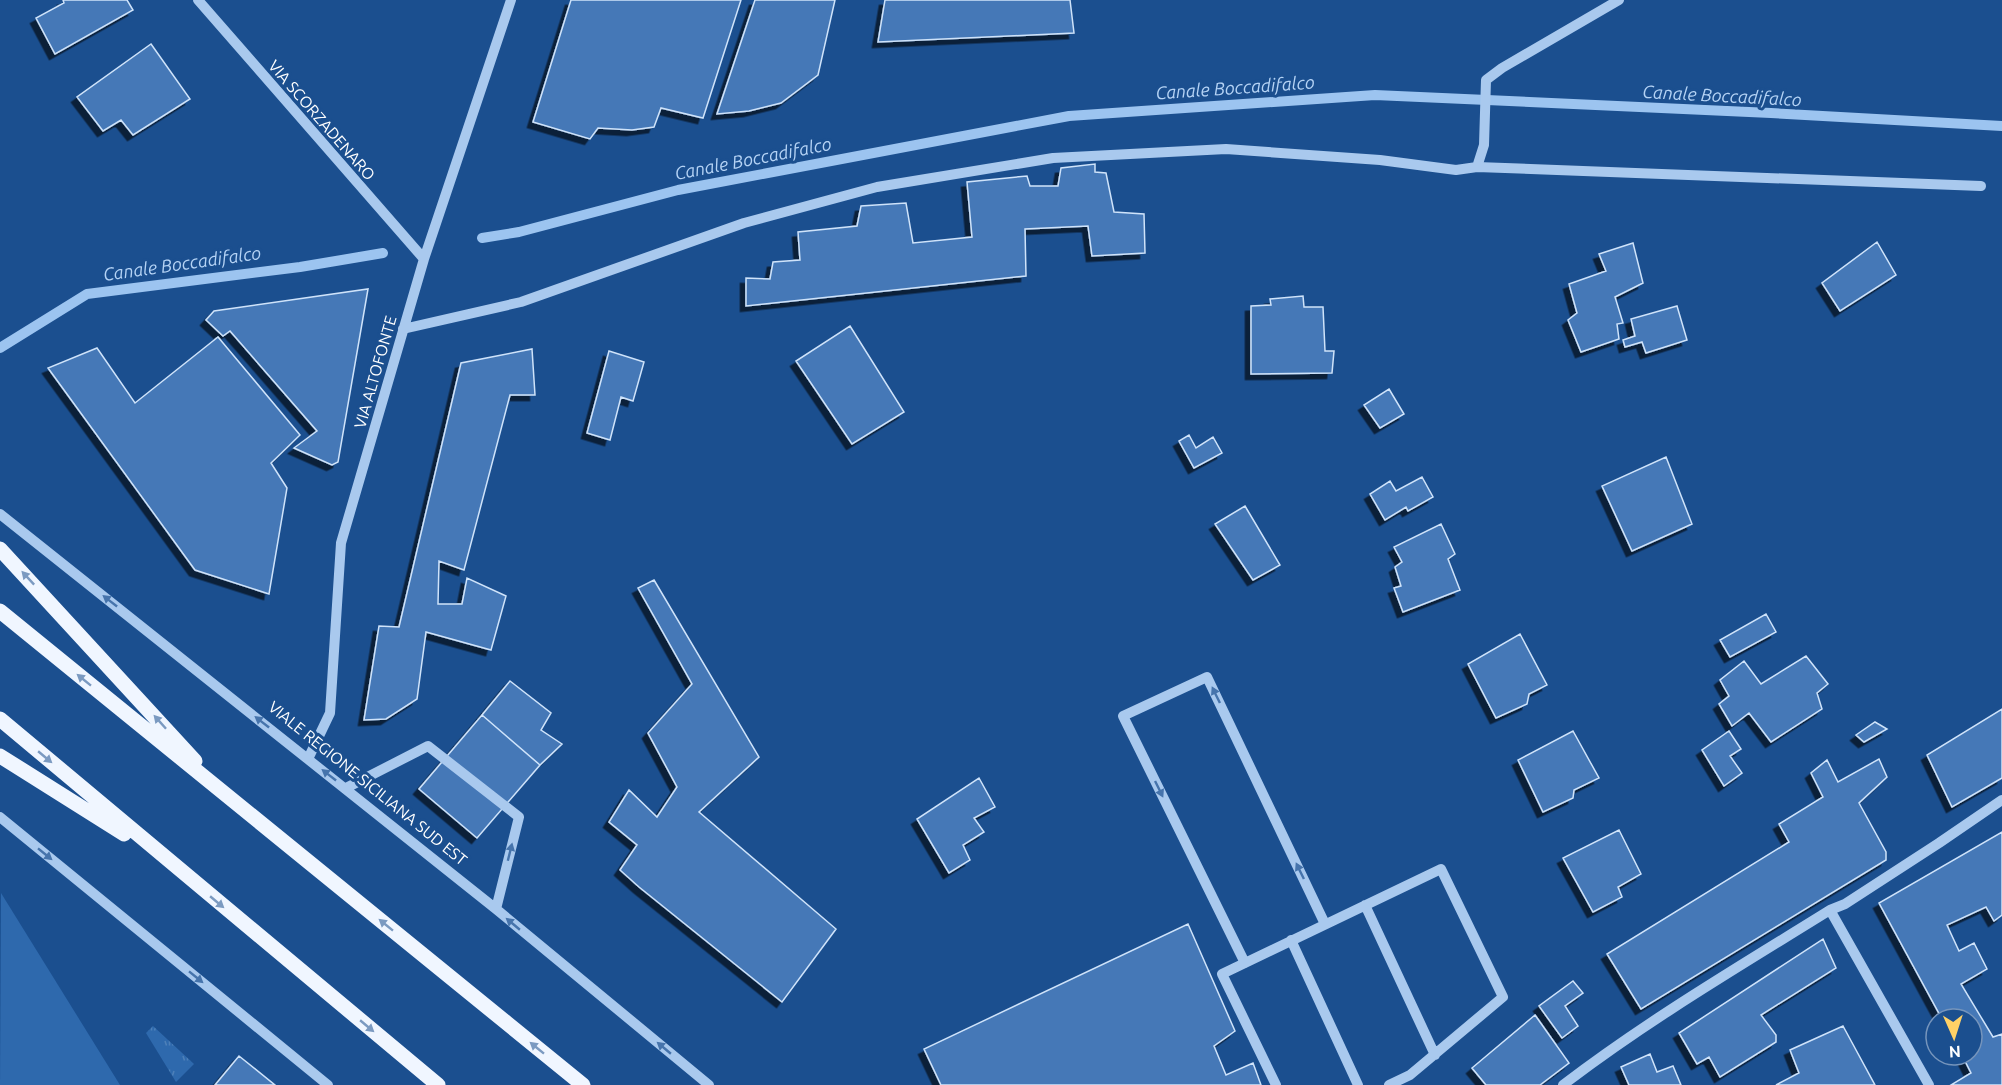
<svg xmlns="http://www.w3.org/2000/svg" width="2002" height="1085" font-family="Ubuntu,sans-serif">
  <style>
    .grass { fill: url(#grass-tufts) }
    .pitch { fill: #2e69ad }
    .lines { fill: none; stroke-linecap: round; stroke-linejoin: round }
    .stream { stroke: #9cc4f0; stroke-width: 10 }
    .building { fill: #4478b7; stroke: #cfe3fa; stroke-width: 1.5; filter: url(#shadow) }
    .minor { stroke: #a9c9ee; stroke-width: 10 }
    .major { stroke: #f0f6ff; stroke-width: 15 }
    .oneway { fill: #7b9ac1 }
    .oneway2 { fill: #4674ac }
    .labels { text-anchor: middle; stroke-width: 6; stroke-linejoin: round; paint-order: stroke }
    .street-label { font-size: 16px; fill: #fff; stroke: #1b4f8f }
    .water-label { font-size: 18px; font-style: italic; fill: #b5d3f5; stroke: #1b4f8f }
  </style>
  <defs>
    <pattern id="grass-tufts" width="24" height="20" patternUnits="userSpaceOnUse" patternTransform="scale(1.5)"><rect width="24" height="20" fill="#2e69ad"/><path d="M3 7l-1-3M5 7V3M7 7l1-3M15 17l-1-3M17 17v-4M19 17l1-3" fill="none" stroke="#4d80b9"/></pattern>
    <filter id="shadow"><feDropShadow dx="-5.5" dy="5.5" stdDeviation="0" flood-color="#0009"/></filter>
  </defs>
  <rect width="100%" height="100%" fill="#1b4f8f"/>
  <path class="grass" d="M 153,1026 L 194,1064 L 176,1082 L 146,1033 Z"/>
  <path class="pitch" d="M 1,893 L 120,1085 L 0,1085 Z"/>
  <g class="lines">
    <path class="stream" d="M 482,238 L 519,232 L 678,190 L 1069,116 L 1375,95 L 1771,113 L 2002,126
      M 0,348 L 87,294 L 300,267 L 383,253"/>
  </g>
  <path class="building" d="M 63,0 L 127,0 L 133,10 L 55,54 L 36,18 L 64,3 Z
    M 571,0 L 741,0 L 703,118 L 661,108 L 654,127 L 632,130 L 598,128 L 590,139 L 533,122 Z
    M 755,0 L 835,0 L 818,75 L 781,103 L 749,111 L 717,114 Z
    M 885,0 L 1070,0 L 1074,33 L 878,42 Z
    M 151,44 L 190,99 L 133,135 L 121,120 L 103,131 L 77,97 Z
    M 1095,164 L 1095,172 L 1106,173 L 1114,212 L 1144,214 L 1145,253 L 1092,256 L 1088,226 L 1025,229 L 1026,276 L 746,306 L 746,278 L 770,279 L 773,262 L 800,260 L 798,232 L 857,226 L 861,206 L 906,203 L 913,243 L 972,237 L 967,182 L 1027,176 L 1030,186 L 1058,186 L 1061,168 Z
    M 1877,242 L 1896,275 L 1840,311 L 1822,283 Z
    M 1633,243 L 1643,283 L 1615,297 L 1623,323 L 1617,324 L 1619,339 L 1581,352 L 1568,320 L 1577,313 L 1569,284 L 1606,271 L 1599,254 Z
    M 368,289 L 338,462 L 332,465 L 294,448 L 317,431 L 230,331 L 223,336 L 206,320 L 214,311 Z
    M 1303,296 L 1304,307 L 1323,307 L 1325,351 L 1334,351 L 1332,373 L 1251,374 L 1251,306 L 1271,305 L 1270,299 Z
    M 1677,306 L 1687,340 L 1646,353 L 1642,342 L 1625,347 L 1623,340 L 1635,336 L 1631,319 Z
    M 850,326 L 904,412 L 852,444 L 796,361 Z
    M 218,337 L 300,435 L 271,463 L 287,488 L 269,594 L 195,570 L 48,368 L 97,348 L 135,403 Z
    M 532,349 L 535,395 L 510,395 L 464,570 L 439,561 L 438,604 L 462,604 L 467,578 L 506,596 L 491,650 L 426,632 L 417,699 L 386,719 L 364,720 L 379,626 L 399,627 L 461,363 Z
    M 609,351 L 644,362 L 633,401 L 621,397 L 610,440 L 587,433 Z
    M 1389,389 L 1404,414 L 1380,428 L 1364,405 Z
    M 1189,435 L 1196,448 L 1213,437 L 1222,453 L 1194,468 L 1179,441 Z
    M 1666,457 L 1692,524 L 1632,551 L 1602,486 Z
    M 1422,477 L 1433,497 L 1408,511 L 1406,507 L 1385,520 L 1370,494 L 1390,481 L 1396,491 Z
    M 1245,506 L 1280,565 L 1253,580 L 1215,524 Z
    M 1441,524 L 1455,554 L 1448,559 L 1460,590 L 1403,612 L 1394,588 L 1401,586 L 1395,567 L 1402,562 L 1394,547 Z
    M 654,580 L 759,757 L 699,812 L 836,929 L 782,1002 L 639,887 L 620,870 L 637,845 L 609,822 L 629,790 L 657,817 L 677,787 L 648,733 L 692,684 L 638,588 Z
    M 1766,614 L 1776,632 L 1730,657 L 1720,640 Z
    M 1520,634 L 1547,685 L 1529,694 L 1527,704 L 1496,718 L 1468,664 Z
    M 1806,656 L 1828,684 L 1817,693 L 1822,709 L 1771,742 L 1749,713 L 1732,726 L 1719,704 L 1729,696 L 1720,680 L 1744,661 L 1761,684 Z
    M 510,681 L 551,713 L 541,730 L 562,744 L 540,765 L 482,715 Z
    M 2002,709 L 2002,778 L 1952,807 L 1927,755 Z
    M 482,715 L 540,765 L 477,838 L 419,789 Z
    M 1875,722 L 1887,729 L 1864,742 L 1856,735 Z
    M 1573,731 L 1599,778 L 1574,790 L 1573,798 L 1543,812 L 1518,760 Z
    M 1729,731 L 1741,749 L 1730,756 L 1742,773 L 1724,786 L 1702,750 Z
    M 1879,759 L 1887,777 L 1859,803 L 1886,852 L 1886,860 L 1641,1009 L 1607,954 L 1789,842 L 1779,824 L 1823,797 L 1811,773 L 1827,760 L 1838,782 Z
    M 979,778 L 995,807 L 974,818 L 984,832 L 963,845 L 970,860 L 949,873 L 917,819 Z
    M 1619,830 L 1641,874 L 1618,887 L 1622,897 L 1593,912 L 1563,858 Z
    M 2002,832 L 2002,915 L 1994,921 L 1986,907 L 1947,925 L 1959,951 L 1974,943 L 1987,969 L 1961,984 L 1993,1037 L 2002,1034 L 2002,1085 L 1951,1085 L 1971,1073 L 1962,1055 L 1972,1055 L 1972,1019 L 1942,1019 L 1879,903 Z
    M 1188,924 L 1235,1031 L 1214,1046 L 1226,1075 L 1253,1063 L 1261,1085 L 941,1085 L 924,1049 Z
    M 1823,939 L 1836,968 L 1761,1015 L 1776,1035 L 1776,1042 L 1720,1077 L 1709,1057 L 1697,1064 L 1679,1033 Z
    M 1573,981 L 1583,993 L 1565,1006 L 1578,1026 L 1562,1038 L 1539,1006 Z
    M 1535,1015 L 1569,1063 L 1540,1085 L 1486,1085 L 1472,1068 Z
    M 1843,1026 L 1875,1085 L 1776,1085 L 1799,1073 L 1790,1050 Z
    M 1650,1054 L 1657,1072 L 1673,1066 L 1681,1085 L 1629,1085 L 1621,1067 Z
    M 239,1056 L 275,1085 L 215,1085 Z"/>
  <g class="lines">
    <path class="minor" d="M 198,0 L 424,259
      M 1477,167 L 1981,186
      M 403,329 L 521,302 L 744,223 L 877,187 L 1053,158 L 1226,149 L 1380,160 L 1456,170 L 1477,167 L 1484,145 L 1486,80 L 1502,68 L 1619,0
      M 0,514 L 496,909 L 709,1085
      M 308,759 L 330,713 L 341,543 L 424,259 L 511,0
      M 346,788 L 428,746 L 519,817 L 496,909
      M 0,817 L 328,1085
      M 1365,905 L 1435,1055
      M 1830,910 L 1929,1085
      M 1291,940 L 1358,1085
      M 1245,963 L 1123,716 L 1207,677 L 1325,924
      M 1276,1085 L 1222,974 L 1441,869 L 1503,997 L 1410,1075 L 1389,1085
      M 1563,1085 C 1648,1020 1740,966 1830,910 L 1845,904 L 1939,843 L 2002,800"/>
    <path class="major" d="M 0,549 L 195,761
      M 0,611 L 583,1085
      M 0,719 L 438,1085
      M 0,756 L 124,834"/>
  </g>
  <defs><path id="oneway-solid" d="M-6-.8H1V-3.2L6.5 0L1 3.2V.8H-6Z" transform="scale(1.5)"/></defs>
  <g class="oneway">
    <use href="#oneway-solid" transform="translate(28 578) rotate(-133)"/>
    <use href="#oneway-solid" transform="translate(84 680) rotate(-141)"/>
    <use href="#oneway-solid" transform="translate(160 722) rotate(-132)"/>
    <use href="#oneway-solid" transform="translate(45 757) rotate(40)"/>
    <use href="#oneway-solid" transform="translate(217 902) rotate(40)"/>
    <use href="#oneway-solid" transform="translate(386 925) rotate(-141)"/>
    <use href="#oneway-solid" transform="translate(367 1026) rotate(40)"/>
    <use href="#oneway-solid" transform="translate(537 1048) rotate(-141)"/>
  </g>
  <g class="oneway2">
    <use href="#oneway-solid" transform="translate(110 601) rotate(-142)"/>
    <use href="#oneway-solid" transform="translate(1216 695) rotate(-116)"/>
    <use href="#oneway-solid" transform="translate(262 722) rotate(-142)"/>
    <use href="#oneway-solid" transform="translate(329 775) rotate(-142)"/>
    <use href="#oneway-solid" transform="translate(1159 789) rotate(64)"/>
    <use href="#oneway-solid" transform="translate(510 852) rotate(-76)"/>
    <use href="#oneway-solid" transform="translate(45 854) rotate(39)"/>
    <use href="#oneway-solid" transform="translate(1300 871) rotate(-116)"/>
    <use href="#oneway-solid" transform="translate(513 924) rotate(-140)"/>
    <use href="#oneway-solid" transform="translate(196 977) rotate(39)"/>
    <use href="#oneway-solid" transform="translate(664 1048) rotate(-140)"/>
  </g>
  <g class="labels">
    <g class="street-label">
      <text transform="translate(322 120) rotate(49)" y="6">VIA SCORZADENARO</text>
      <text transform="translate(375 372) rotate(-74)" y="6">VIA ALTOFONTE</text>
      <text transform="translate(368 783) rotate(39)" y="6">VIALE REGIONE SICILIANA SUD EST</text>
    </g>
    <g class="water-label">
      <text transform="translate(1235 88) rotate(-4)" y="6">Canale Boccadifalco</text>
      <text transform="translate(1722 96) rotate(3)" y="6">Canale Boccadifalco</text>
      <text transform="translate(753 159) rotate(-11)" y="6">Canale Boccadifalco</text>
      <text transform="translate(182 264) rotate(-8)" y="6">Canale Boccadifalco</text>
    </g>
  </g>
  <g transform="translate(1954 1037) rotate(177)"><circle r="28" fill="#1b4f8f" stroke="#7695bc" stroke-width="1.5"/>
  <path d="M0-4.5L10 22L0 15L-10 22Z" fill="#ffd166"/>
  <text y="-9" font-size="16" font-weight="bold" text-anchor="middle" fill="#ffffff">N</text>
  </g>
</svg>
